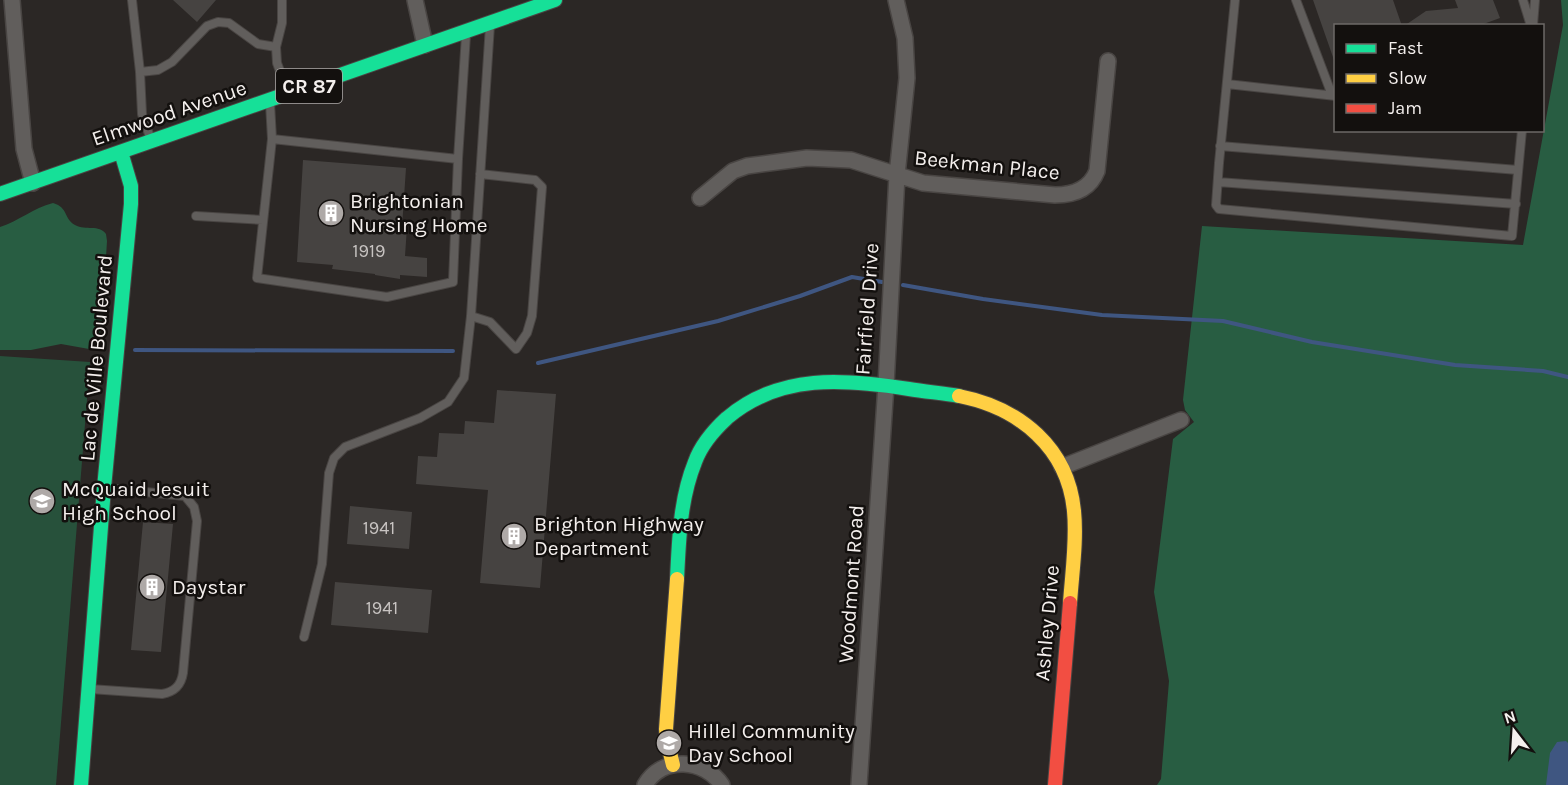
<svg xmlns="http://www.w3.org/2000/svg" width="1568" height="785" font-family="Karla,sans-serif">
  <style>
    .green { fill: #27513b }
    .forest { fill: #285d42 }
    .water { fill: #3f5681 }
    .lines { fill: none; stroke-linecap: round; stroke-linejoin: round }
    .stream { stroke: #3f5681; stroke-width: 4 }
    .building { fill: #464341 }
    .lane-casing { stroke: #494543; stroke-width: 10 }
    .street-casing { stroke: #494543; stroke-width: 18 }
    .fast-casing { stroke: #494543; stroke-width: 16 }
    .slow-casing { stroke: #494543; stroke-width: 16 }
    .jam-casing { stroke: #494543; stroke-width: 16 }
    .lane { stroke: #615e5c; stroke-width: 8 }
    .street { stroke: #615e5c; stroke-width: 15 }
    .fast { stroke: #16e098; stroke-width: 14 }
    .slow { stroke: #ffcf43; stroke-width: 14 }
    .jam { stroke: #f24e42; stroke-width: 14 }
    .labels { text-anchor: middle; stroke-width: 5; stroke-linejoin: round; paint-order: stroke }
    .number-label { font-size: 18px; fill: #c8c4c2 }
    .shield { fill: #13100e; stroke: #b0acaa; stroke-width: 1.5 }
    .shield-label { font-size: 20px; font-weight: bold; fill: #f4efed }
    .street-label { font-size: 21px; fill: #f4efed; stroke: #13100e }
    .poi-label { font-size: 21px; fill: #f4efed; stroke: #13100e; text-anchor: start }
  </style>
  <rect width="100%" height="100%" fill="#2b2725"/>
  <path class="green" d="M 0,356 L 90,362 L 56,785 L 0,785 Z"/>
  <path class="forest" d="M 1561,0 L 1568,0 L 1568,785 L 1157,785 L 1161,779 L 1169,681 L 1154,592 L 1173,439 L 1194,422 L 1185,410 L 1183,400 L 1202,226 L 1523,245 L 1563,25 Z
    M 53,203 C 69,208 63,218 75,225 C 86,231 99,224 106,234 L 107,241 L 102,323 L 99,339 L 89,349 L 61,344 L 31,350 L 0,350 L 0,227 C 19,221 33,208 53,203 Z"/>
  <path class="water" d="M 1566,741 L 1568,743 L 1568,785 L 1546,785 L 1550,753 L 1557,742 Z"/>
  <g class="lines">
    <path class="stream" d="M 903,285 L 983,299 L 1102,315 L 1223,321 L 1312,342 L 1455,365 L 1543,371 L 1568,377
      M 135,350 L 453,351
      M 538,363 L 718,321 L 800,296 L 852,277 L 882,282"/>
  </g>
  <path class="building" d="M 173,0 L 216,0 L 197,22 Z
    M 1313,0 L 1393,0 L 1402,26 L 1335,26 L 1335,60 L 1334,60 Z
    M 1455,0 L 1493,0 L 1500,18 L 1478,26 L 1404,26 L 1426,11 L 1458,8 Z
    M 303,160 L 406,168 L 402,227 L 407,227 L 405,256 L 427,258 L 427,277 L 400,275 L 400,279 L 375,275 L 375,274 L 332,269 L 333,265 L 297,262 Z
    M 497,390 L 556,394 L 540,588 L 480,583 L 488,490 L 416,484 L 418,456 L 437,457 L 439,433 L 464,434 L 465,421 L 494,423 Z
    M 350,506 L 412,512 L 409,549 L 347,544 Z
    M 143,522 L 173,524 L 161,652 L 131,650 Z
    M 335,582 L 432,590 L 428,633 L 331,625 Z"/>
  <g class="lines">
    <defs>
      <path id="lane" d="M 132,0 L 140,72
        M 1235,0 L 1219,163 L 1216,205 L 1219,209 L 1512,236 L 1522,130
        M 1296,0 L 1332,95
        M 1523,0 L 1531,26
        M 1533,25 L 1535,0
        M 276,47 L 282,23 L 282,0
        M 1227,84 L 1336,96
        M 270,103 L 272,139 L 458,159 L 466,35
        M 272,139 L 257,278 L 387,297 L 453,282 L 458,159
        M 151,140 L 142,114 L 140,72 L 158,70 L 172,62 L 207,26 L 218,22 L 229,23 L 258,44 L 276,47 L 277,63 L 287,90
        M 1220,146 L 1518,170
        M 1218,182 L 1516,204
        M 196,216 L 263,220
        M 471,316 L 490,322 L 516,349 L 527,333 L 532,316 L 542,187 L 535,180 L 480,174
        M 304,637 L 322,564 L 329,473 L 334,458 L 345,447 L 420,418 L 448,402 L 464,378 L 471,316 L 490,25
        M 90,689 L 162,694 C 174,692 181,686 183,673 L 197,521 L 194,507 L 185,496 L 106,488"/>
      <path id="street" d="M 12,0 L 24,149 L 33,183
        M 415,0 L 425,45
        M 700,198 L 733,171 L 747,166 L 807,158 L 851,160 L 923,183 L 1055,195 C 1074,195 1090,189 1097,171 L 1108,61
        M 1062,467 L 1181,420
        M 645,785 C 662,755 705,759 722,785
        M 859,785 L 886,385 L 897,175 L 907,78 L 905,38 L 896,0"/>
      <path id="fast" d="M 0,194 L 555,0
        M 677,579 C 679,539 680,499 695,462 C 701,445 714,430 727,418 C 780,373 845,379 909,389 C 926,392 943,393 959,396
        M 81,785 L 104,488 L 131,204 L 131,186 L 121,152"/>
      <path id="slow" d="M 959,396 C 1020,408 1068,448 1074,511 C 1077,541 1072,573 1070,603
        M 673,765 L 667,741 L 666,729 L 677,579"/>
      <path id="jam" d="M 1055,785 L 1070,603"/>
    </defs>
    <use href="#lane" class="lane-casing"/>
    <use href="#street" class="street-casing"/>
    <use href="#fast" class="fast-casing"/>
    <use href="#slow" class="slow-casing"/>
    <use href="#jam" class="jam-casing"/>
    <use href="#lane" class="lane"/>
    <use href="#street" class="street"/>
    <use href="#fast" class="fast"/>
    <use href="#slow" class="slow"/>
    <use href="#jam" class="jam"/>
  </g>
  <defs>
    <symbol id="building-disc" viewBox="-11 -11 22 22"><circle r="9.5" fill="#aea9a7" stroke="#13100e"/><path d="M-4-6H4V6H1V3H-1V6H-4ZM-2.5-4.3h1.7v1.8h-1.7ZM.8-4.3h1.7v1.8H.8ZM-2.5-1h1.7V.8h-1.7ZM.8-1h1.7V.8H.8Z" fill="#fff"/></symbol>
    <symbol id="school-disc" viewBox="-11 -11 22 22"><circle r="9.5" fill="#aea9a7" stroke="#13100e"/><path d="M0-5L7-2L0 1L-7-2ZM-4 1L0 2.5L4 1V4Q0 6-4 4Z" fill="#fff"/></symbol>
  </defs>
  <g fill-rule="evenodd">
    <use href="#building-disc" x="316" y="198" width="30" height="30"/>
    <use href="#school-disc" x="27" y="486" width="30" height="30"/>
    <use href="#building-disc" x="499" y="521" width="30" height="30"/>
    <use href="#building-disc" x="137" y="572" width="30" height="30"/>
    <use href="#school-disc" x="654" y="728" width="30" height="30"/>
  </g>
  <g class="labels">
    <g class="number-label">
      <text x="369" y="257">1919</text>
      <text x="379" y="534">1941</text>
      <text x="382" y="614">1941</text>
    </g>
    <rect class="shield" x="276" y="69" width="66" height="34" rx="4.5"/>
    <g class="shield-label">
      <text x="309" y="93">CR 87</text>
    </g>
    <g class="street-label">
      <text transform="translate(169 113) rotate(-19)" y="7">Elmwood Avenue</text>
      <text transform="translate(987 165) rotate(6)" y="7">Beekman Place</text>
      <text transform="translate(867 309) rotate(-86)" y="7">Fairfield Drive</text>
      <text transform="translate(96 358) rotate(-85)" y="7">Lac de Ville Boulevard</text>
      <text transform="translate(851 584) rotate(-86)" y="7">Woodmont Road</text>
      <text transform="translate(1047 623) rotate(-85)" y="7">Ashley Drive</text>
    </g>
    <g class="poi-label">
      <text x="350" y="208">Brightonian<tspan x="350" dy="24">Nursing Home</tspan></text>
      <text x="62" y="496">McQuaid Jesuit<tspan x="62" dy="24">High School</tspan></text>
      <text x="534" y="531">Brighton Highway<tspan x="534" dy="24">Department</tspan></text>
      <text x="172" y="594">Daystar</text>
      <text x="688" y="738">Hillel Community<tspan x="688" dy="24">Day School</tspan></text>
    </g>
  </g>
  <rect x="1334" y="24" width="210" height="108" fill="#13100e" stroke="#6d6967" stroke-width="1.5"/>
  <rect x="1346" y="44" width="30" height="9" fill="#16e098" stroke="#6d6967" stroke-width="1.5"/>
  <text x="1388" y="54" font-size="18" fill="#f4efed">Fast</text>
  <rect x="1346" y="74" width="30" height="9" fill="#ffcf43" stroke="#6d6967" stroke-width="1.5"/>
  <text x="1388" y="84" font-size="18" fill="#f4efed">Slow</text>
  <rect x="1346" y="104" width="30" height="9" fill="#f24e42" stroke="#6d6967" stroke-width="1.5"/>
  <text x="1388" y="114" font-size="18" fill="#f4efed">Jam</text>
  <g transform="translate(1514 731) rotate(343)" stroke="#13100e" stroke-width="4.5" paint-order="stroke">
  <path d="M0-4.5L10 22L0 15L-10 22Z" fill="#f4efed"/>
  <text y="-9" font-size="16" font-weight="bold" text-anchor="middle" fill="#f4efed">N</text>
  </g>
</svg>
